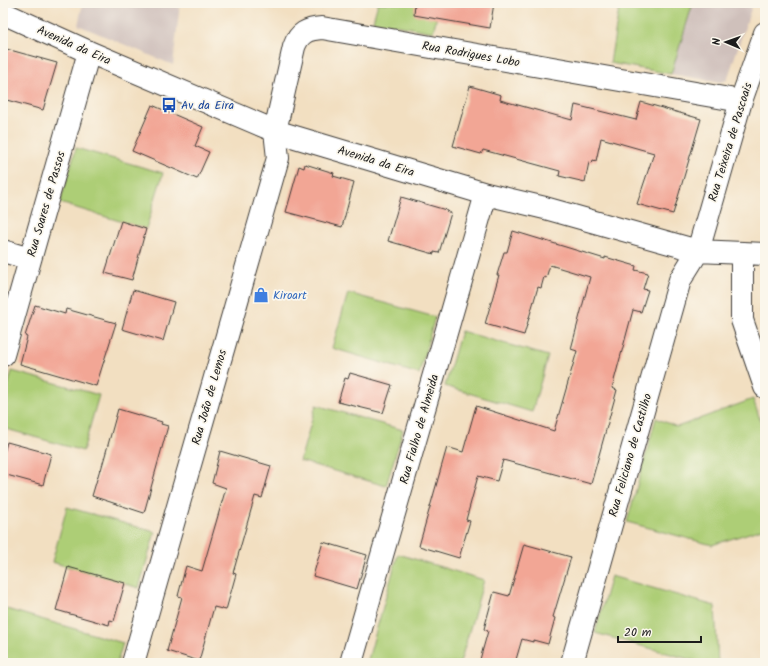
<svg xmlns="http://www.w3.org/2000/svg" width="768" height="666" font-family="Kalam,sans-serif">
  <style>
    .industrial { fill: #cfc0bb }
    .green { fill: #adce76; stroke: #647549 }
    .building { fill: #f2a695 }
    .lines { fill: none; stroke-linecap: round; stroke-linejoin: round }
    .street-casing { stroke: #3c3935; stroke-width: 24 }
    .street { stroke: #fff; stroke-width: 22 }
    .labels { text-anchor: middle; stroke-width: 3.5; stroke-linejoin: round; paint-order: stroke }
    .street-label { font-size: 12px; fill: #1c1c1c; stroke: #fbf7ec }
    .transit-label { font-size: 12px; fill: #164399; stroke: #fbf7ec; text-anchor: start }
    .shop-label { font-size: 12px; fill: #366cbe; stroke: #fbf7ec; text-anchor: start }
  </style>
  <rect width="100%" height="100%" fill="#fbf7ec"/>
  <filter id="ink" filterUnits="userSpaceOnUse"><feTurbulence type="fractalNoise" baseFrequency=".025" numOctaves="2"/><feDisplacementMap in="SourceGraphic" scale="8" xChannelSelector="R" yChannelSelector="G"/><feConvolveMatrix kernelMatrix="1 2 1 2 8 2 1 2 1" color-interpolation-filters="sRGB"/></filter>
  <filter id="wash" filterUnits="userSpaceOnUse"><feTurbulence type="fractalNoise" baseFrequency=".012" numOctaves="4" result="noise"/><feDisplacementMap in="SourceGraphic" scale="16" xChannelSelector="R" yChannelSelector="G"/><feGaussianBlur stdDeviation="0.9" result="paint"/><feColorMatrix in="noise" values="0 0 0 0 0 0 0 0 0 0 0 0 0 0 0 0 0 1.4 0 .05"/><feComposite in="paint" operator="in"/></filter>
  <g filter="url(#wash)">
    <rect width="100%" height="100%" fill="#f2dfc1"/>
    <path class="industrial" d="M 83,3 L 180,3 L 173,65 L 78,25 Z
      M 693,3 L 744,3 L 752,6 L 727,80 L 720,82 L 671,74 Z"/>
    <path class="green" d="M 378,3 L 440,3 L 433,32 L 373,21 Z
      M 620,3 L 693,3 L 671,74 L 610,63 Z
      M 76,148 L 163,173 L 146,229 L 60,203 Z
      M 765,292 L 765,328 L 760,307 Z
      M 348,293 L 435,317 L 419,374 L 332,348 Z
      M 461,331 L 548,356 L 532,412 L 445,386 Z
      M 12,371 L 99,395 L 83,451 L 3,428 L 3,404 Z
      M 753,399 L 765,434 L 765,528 L 712,545 L 627,522 L 656,418 L 677,427 Z
      M 316,405 L 403,430 L 386,486 L 300,461 Z
      M 67,507 L 155,532 L 139,588 L 52,562 Z
      M 398,554 L 484,580 L 460,663 L 367,663 Z
      M 611,576 L 715,606 L 718,663 L 703,663 L 595,633 Z
      M 3,608 L 123,643 L 117,663 L 3,663 Z"/>
    <g id="blocks">
      <path class="building" d="M 415,3 L 494,3 L 490,28 L 414,15 Z
        M 3,48 L 57,63 L 43,110 L 3,99 Z
        M 470,86 L 501,95 L 500,100 L 572,120 L 575,105 L 636,120 L 641,102 L 701,119 L 673,214 L 637,204 L 654,153 L 601,138 L 596,161 L 593,160 L 592,163 L 589,162 L 585,182 L 559,176 L 560,171 L 483,150 L 481,154 L 453,146 Z
        M 152,105 L 203,127 L 195,146 L 209,152 L 197,179 L 132,151 Z
        M 305,164 L 334,173 L 333,176 L 354,182 L 342,227 L 286,212 L 299,166 L 304,168 Z
        M 401,197 L 446,210 L 446,211 L 451,213 L 439,253 L 434,252 L 434,254 L 388,241 Z
        M 121,221 L 146,229 L 132,280 L 105,273 Z
        M 513,231 L 605,259 L 605,257 L 636,266 L 635,270 L 648,273 L 643,289 L 648,290 L 641,312 L 633,310 L 612,388 L 617,390 L 591,484 L 503,460 L 497,481 L 478,476 L 466,520 L 470,521 L 459,558 L 419,546 L 447,447 L 463,452 L 476,406 L 554,431 L 577,351 L 571,349 L 590,277 L 550,265 L 546,278 L 544,277 L 541,288 L 538,287 L 524,335 L 485,324 L 499,275 L 497,275 L 504,252 L 507,252 Z
        M 133,290 L 174,302 L 163,341 L 122,329 Z
        M 35,305 L 65,314 L 66,309 L 116,323 L 96,386 L 20,364 L 27,337 L 25,336 Z
        M 350,373 L 392,385 L 383,413 L 338,402 L 345,378 L 348,379 Z
        M 118,409 L 162,422 L 161,424 L 168,426 L 144,513 L 92,496 L 100,469 L 101,470 Z
        M 7,442 L 51,454 L 43,485 L 3,474 L 3,457 Z
        M 220,451 L 271,466 L 262,498 L 255,496 L 233,573 L 236,574 L 226,610 L 214,607 L 199,661 L 167,651 L 182,597 L 178,596 L 186,566 L 202,571 L 226,488 L 212,483 Z
        M 323,542 L 367,555 L 357,589 L 313,576 Z
        M 524,544 L 571,557 L 553,617 L 555,618 L 548,644 L 533,640 L 533,642 L 522,639 L 515,663 L 479,663 L 488,631 L 484,629 L 494,592 L 509,596 Z
        M 68,567 L 125,583 L 114,621 L 110,620 L 109,625 L 56,610 Z"/>
    </g>
  </g>
  <g filter="url(#ink)">
    <use href="#blocks" fill-opacity="0" stroke="#3c3935" stroke-width="1"/>
    <g class="lines">
      <defs>
        <path id="street" d="M 3,13 L 89,52 L 275,131 L 486,194 L 545,208 L 698,251 L 765,254
          M 3,251 L 30,259
          M 742,253 L 742,320 L 765,387
          M 3,355 L 89,52
          M 133,663 L 278,158 L 275,131 L 294,47 C 299,33 307,29 322,28 L 741,101
          M 351,663 L 486,194
          M 572,663 L 680,280 L 698,251 L 741,101 L 765,33"/>
      </defs>
      <use href="#street" class="street-casing"/>
      <use href="#street" class="street"/>
    </g>
  </g>
  <defs>
    <symbol id="bus-bare" viewBox="-9 -9 18 18"><path d="M-5-6H5V4H4V6H2V4H-2V6H-4V4H-5ZM-3.5-4V0h7V-4ZM-3.5 1.2v1.5H-2V1.2ZM2 1.2v1.5H3.5V1.2Z" fill="#1a4fb4" stroke="#fbf7ec" stroke-width="2.5" paint-order="stroke"/></symbol>
    <symbol id="shop-bare" viewBox="-9 -9 18 18"><path d="M-5-2.5h2.3a2.7 3.5 0 0 1 5.4 0H5L5.5 6h-11ZM-1.5-2.5h3a1.5 2.3 0 0 0-3 0Z" fill="#3f7fe0" stroke="#fbf7ec" stroke-width="2.5" paint-order="stroke"/></symbol>
  </defs>
  <g fill-rule="evenodd">
    <use href="#bus-bare" x="158" y="94" width="22" height="22"/>
    <use href="#shop-bare" x="250" y="284" width="22" height="22"/>
  </g>
  <g class="labels">
    <g class="street-label">
      <text transform="translate(74 45) rotate(24)" y="4">Avenida da Eira</text>
      <text transform="translate(471 54) rotate(10)" y="4">Rua Rodrigues Lobo</text>
      <text transform="translate(730 142) rotate(-73)" y="4">Rua Teixeira de Pascoais</text>
      <text transform="translate(376 161) rotate(17)" y="4">Avenida da Eira</text>
      <text transform="translate(46 204) rotate(-74)" y="4">Rua Soares de Passos</text>
      <text transform="translate(209 397) rotate(-74)" y="4">Rua João de Lemos</text>
      <text transform="translate(419 429) rotate(-74)" y="4">Rua Fialho de Almeida</text>
      <text transform="translate(630 455) rotate(-74)" y="4">Rua Feliciano de Castilho</text>
    </g>
    <g class="transit-label">
      <text x="181" y="109">Av da Eira</text>
    </g>
    <g class="shop-label">
      <text x="273" y="299">Kiroart</text>
    </g>
  </g>
  <rect width="768" height="666" fill="none" stroke="#fbf7ec" stroke-width="16"/>
  <g transform="translate(726 42) rotate(272)" stroke="#fbf7ec" stroke-width="3" paint-order="stroke">
  <path d="M0-3L7 15L0 10L-7 15Z" fill="#1c1c1c"/>
  <text y="-6" font-size="11" font-weight="bold" text-anchor="middle" fill="#1c1c1c">N</text>
  </g>
  <path d="M618 636v6h83v-6" fill="none" stroke="#1c1c1c" stroke-width="2"/>
  <text x="624" y="636" font-size="12" fill="#1c1c1c" stroke="#fbf7ec" stroke-width="3" paint-order="stroke">20 m</text>
</svg>
